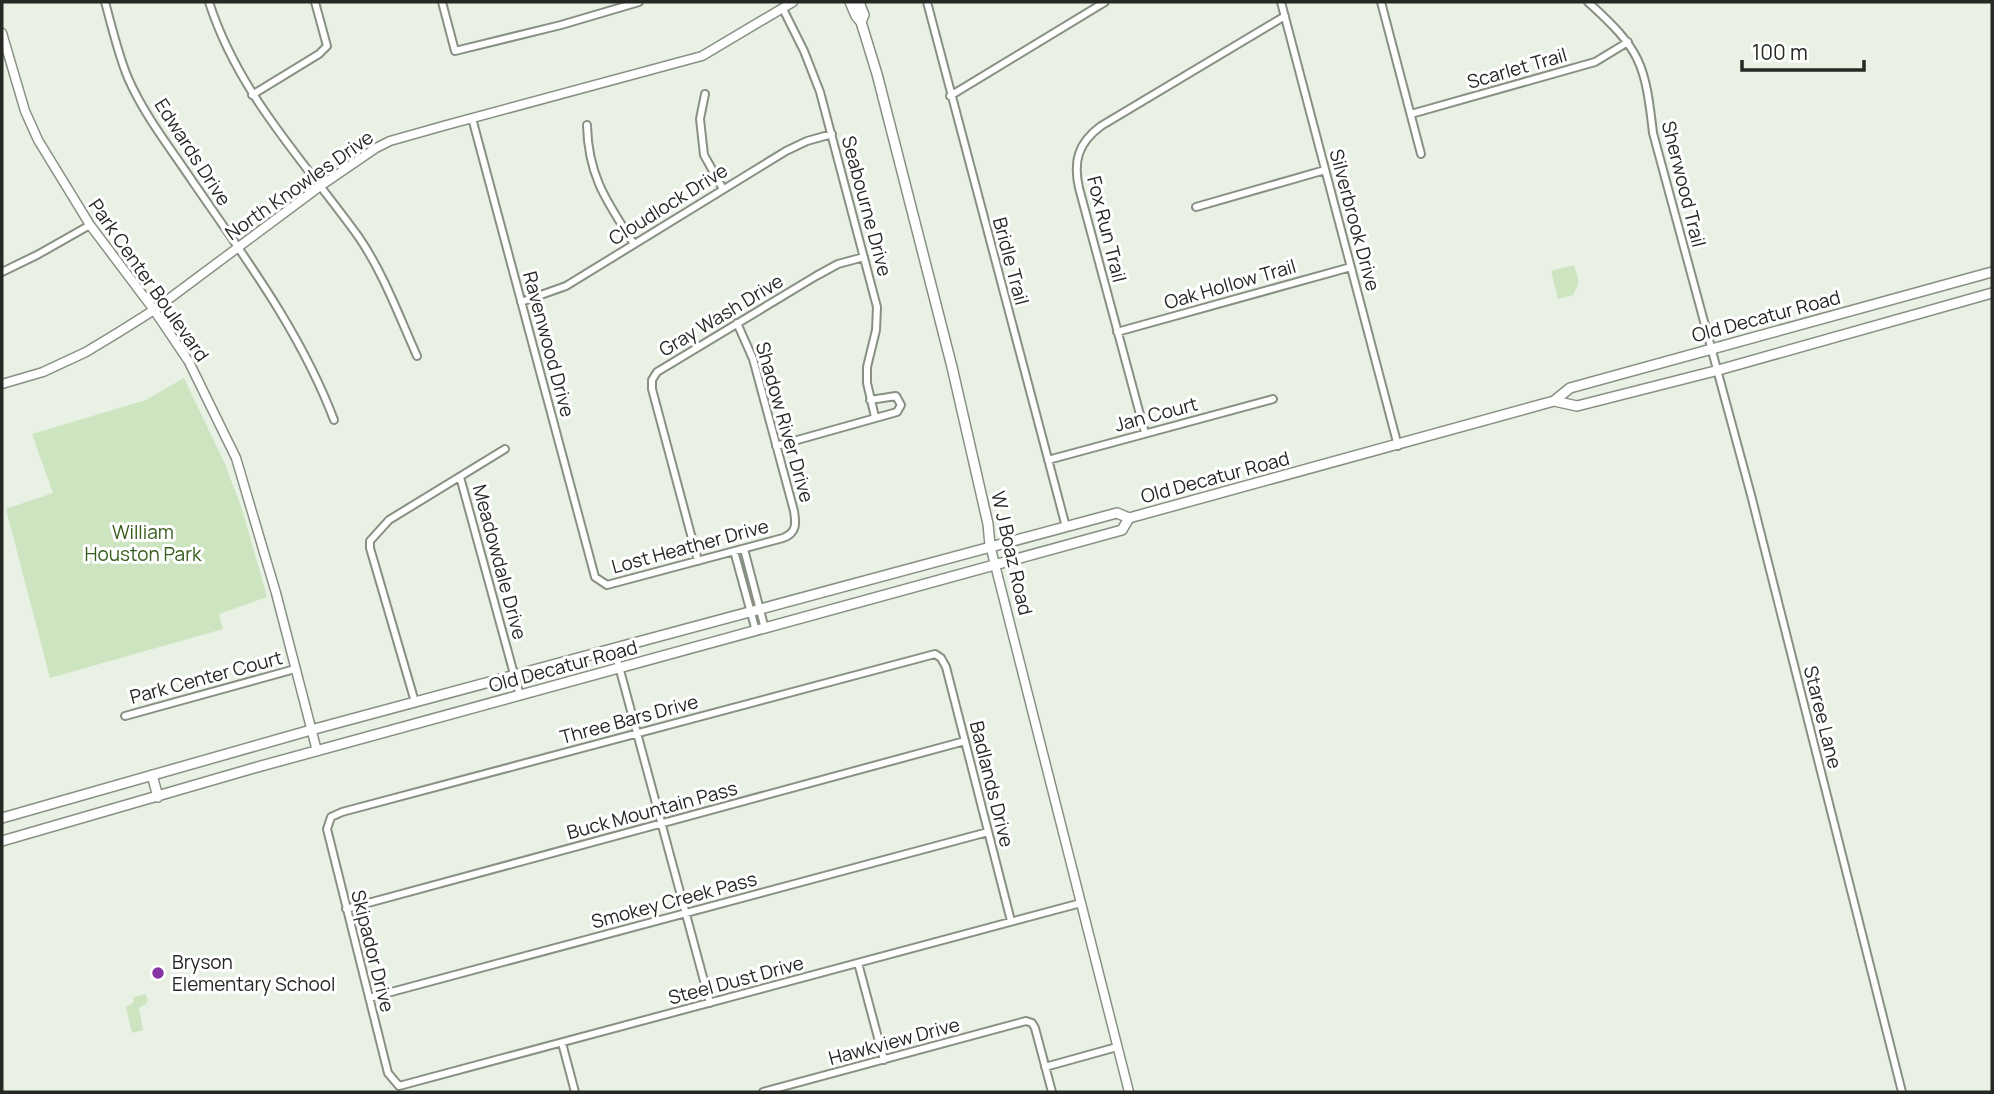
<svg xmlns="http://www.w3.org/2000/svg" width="1994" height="1094" font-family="Manrope,sans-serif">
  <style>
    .green { fill: #cde4c1 }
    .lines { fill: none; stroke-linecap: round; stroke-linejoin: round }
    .minor-casing { stroke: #889084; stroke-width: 10 }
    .tertiary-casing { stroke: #889084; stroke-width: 11 }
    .secondary-casing { stroke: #889084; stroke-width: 12 }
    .minor { stroke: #fff; stroke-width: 6 }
    .tertiary { stroke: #fff; stroke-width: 8 }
    .secondary { stroke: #fff; stroke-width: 9 }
    .poi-dot { fill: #8534a4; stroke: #fff; stroke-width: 2.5 }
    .labels { text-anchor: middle; stroke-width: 6; stroke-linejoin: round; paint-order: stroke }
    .street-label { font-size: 19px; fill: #252823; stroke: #fff }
    .park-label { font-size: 19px; fill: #355c1a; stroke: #fff }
    .poi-label { font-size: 19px; fill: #252823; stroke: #fff; text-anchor: start }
  </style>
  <rect width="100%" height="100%" fill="#e8f1e4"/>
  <path class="green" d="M 1574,265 L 1579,282 L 1573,295 L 1558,299 L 1551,271 Z
    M 184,378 L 225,464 L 243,512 L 267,597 L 219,614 L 223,629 L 50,678 L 6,509 L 53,493 L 32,434 L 146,400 Z
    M 145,994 L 148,1000 L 146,1004 L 139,1008 L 143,1030 L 132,1033 L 126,1007 L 133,1003 L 134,997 Z"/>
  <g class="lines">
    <defs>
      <path id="minor" d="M 105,2 C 112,27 118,54 128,78 C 144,115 171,149 193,182 C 246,259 301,333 334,420
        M 209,2 C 238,93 303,160 358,236 C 383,272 399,316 417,356
        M 442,2 L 455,51 L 561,25 L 639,2
        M 927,2 L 1066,527
        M 1281,2 L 1398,446
        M 1381,2 L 1421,154
        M 1588,2 C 1641,50 1645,63 1653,133 L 1751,495 L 1902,1092
        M 783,9 L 804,51 L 820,92 L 877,307 L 876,330 L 867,367 L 867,383 L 875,417
        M 705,94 L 700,119 L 704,155 L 723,189
        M 252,95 L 319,54 L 327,46 L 315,2
        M 950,96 L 1105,2
        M 1411,114 L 1595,62 L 1628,42
        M 472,118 L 595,577 L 607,585 L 783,538 C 797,533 796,523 794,511 L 753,359 L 737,323
        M 587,125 C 588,176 607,202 634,244
        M 1196,207 L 1325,170
        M 2,272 L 37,255 L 90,225
        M 521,302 L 566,286 L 786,151 L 807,141 L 832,134
        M 1117,332 L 1351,267
        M 1145,433 L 1079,188 C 1073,161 1078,143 1101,126 L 1285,16
        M 776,446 L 897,412 L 901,405 L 896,396 L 870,400
        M 1048,460 L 1273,399
        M 460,477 L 520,696
        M 744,549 L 765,629
        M 734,551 L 756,631
        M 698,561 L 652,389 L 652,380 L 657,372 L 816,276 L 838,264 L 864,257
        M 614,648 L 710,1003
        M 415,702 L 370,548 L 370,541 L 389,520 L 505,449
        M 125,716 L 295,669
        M 346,909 L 965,741
        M 1011,921 L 946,667 L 941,658 L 935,654 L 342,812 L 331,817 L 327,829 L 388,1073 L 399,1086 L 1081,903
        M 858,963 L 884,1060
        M 369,998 L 988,832
        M 562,1043 L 575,1092
        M 1045,1067 L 1117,1047
        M 763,1092 L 1026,1021 L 1032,1023 L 1035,1028 L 1052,1092"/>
      <path id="tertiary" d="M 2,33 L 25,111 L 38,140 L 90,225 L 154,310 L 189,362 L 236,458 L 276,593 L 317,751
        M 2,384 L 43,372 L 86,352 L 119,332 L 154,310 L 319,187 L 376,148 L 390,141 L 443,126 L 702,56 L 793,2
        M 990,545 L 1129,1092"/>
      <path id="secondary" d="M 850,2 L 856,16 L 861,22 L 877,74 L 952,367 L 988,524 L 990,545
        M 859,2 L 864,15 L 861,22
        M 1554,401 L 1577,406 L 1715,371 L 1992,293
        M 152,775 L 158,797
        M 2,818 L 311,730 L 1117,513 L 1129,518 L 1554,401 L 1570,388 L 1992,272
        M 2,841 L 254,768 L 1122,530 L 1129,518"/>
    </defs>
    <use href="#minor" class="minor-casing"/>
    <use href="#tertiary" class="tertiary-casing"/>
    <use href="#secondary" class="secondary-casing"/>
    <use href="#minor" class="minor"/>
    <use href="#tertiary" class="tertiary"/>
    <use href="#secondary" class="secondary"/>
  </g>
  <circle class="poi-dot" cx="158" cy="973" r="7"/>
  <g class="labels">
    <g class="street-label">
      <text transform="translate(1517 68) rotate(-16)" y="7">Scarlet Trail</text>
      <text transform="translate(193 152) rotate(57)" y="7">Edwards Drive</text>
      <text transform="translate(1684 184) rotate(76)" y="7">Sherwood Trail</text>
      <text transform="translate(299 185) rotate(-35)" y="7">North Knowles Drive</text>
      <text transform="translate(668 204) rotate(-32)" y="7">Cloudlock Drive</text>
      <text transform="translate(867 206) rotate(75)" y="7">Seabourne Drive</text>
      <text transform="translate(1355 220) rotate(75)" y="7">Silverbrook Drive</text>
      <text transform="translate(1107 229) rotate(76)" y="7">Fox Run Trail</text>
      <text transform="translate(1011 261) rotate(75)" y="7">Bridle Trail</text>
      <text transform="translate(149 280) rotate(55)" y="7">Park Center Boulevard</text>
      <text transform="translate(1230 284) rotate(-16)" y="7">Oak Hollow Trail</text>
      <text transform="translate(721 315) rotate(-31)" y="7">Gray Wash Drive</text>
      <text transform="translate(1766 316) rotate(-15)" y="7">Old Decatur Road</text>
      <text transform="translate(549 344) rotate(75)" y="7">Ravenwood Drive</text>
      <text transform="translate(1156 414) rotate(-15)" y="7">Jan Court</text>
      <text transform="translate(785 422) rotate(74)" y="7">Shadow River Drive</text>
      <text transform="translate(1215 477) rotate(-15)" y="7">Old Decatur Road</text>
      <text transform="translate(690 546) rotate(-15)" y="7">Lost Heather Drive</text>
      <text transform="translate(1012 553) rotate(77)" y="7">W J Boaz Road</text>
      <text transform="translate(500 562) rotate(75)" y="7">Meadowdale Drive</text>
      <text transform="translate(563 666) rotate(-15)" y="7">Old Decatur Road</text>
      <text transform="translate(206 677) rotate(-15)" y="7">Park Center Court</text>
      <text transform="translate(1823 717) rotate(76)" y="7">Staree Lane</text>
      <text transform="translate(629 719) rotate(-15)" y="7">Three Bars Drive</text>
      <text transform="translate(992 784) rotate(76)" y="7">Badlands Drive</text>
      <text transform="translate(652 810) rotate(-15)" y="7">Buck Mountain Pass</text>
      <text transform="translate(674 900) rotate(-15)" y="7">Smokey Creek Pass</text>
      <text transform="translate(373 951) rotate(76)" y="7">Skipador Drive</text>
      <text transform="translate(736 980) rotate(-15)" y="7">Steel Dust Drive</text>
      <text transform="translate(894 1041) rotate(-15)" y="7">Hawkview Drive</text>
    </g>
    <g class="park-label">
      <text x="143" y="539">William<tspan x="143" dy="22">Houston Park</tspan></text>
    </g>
    <g class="poi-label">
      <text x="172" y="969">Bryson<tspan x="172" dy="22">Elementary School</tspan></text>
    </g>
  </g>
  <rect width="1994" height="1094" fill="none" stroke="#252823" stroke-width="7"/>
  <path d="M1742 60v10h122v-10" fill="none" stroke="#252823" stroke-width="3.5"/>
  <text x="1752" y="60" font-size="21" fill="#252823" stroke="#ffffff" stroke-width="5" paint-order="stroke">100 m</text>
</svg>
